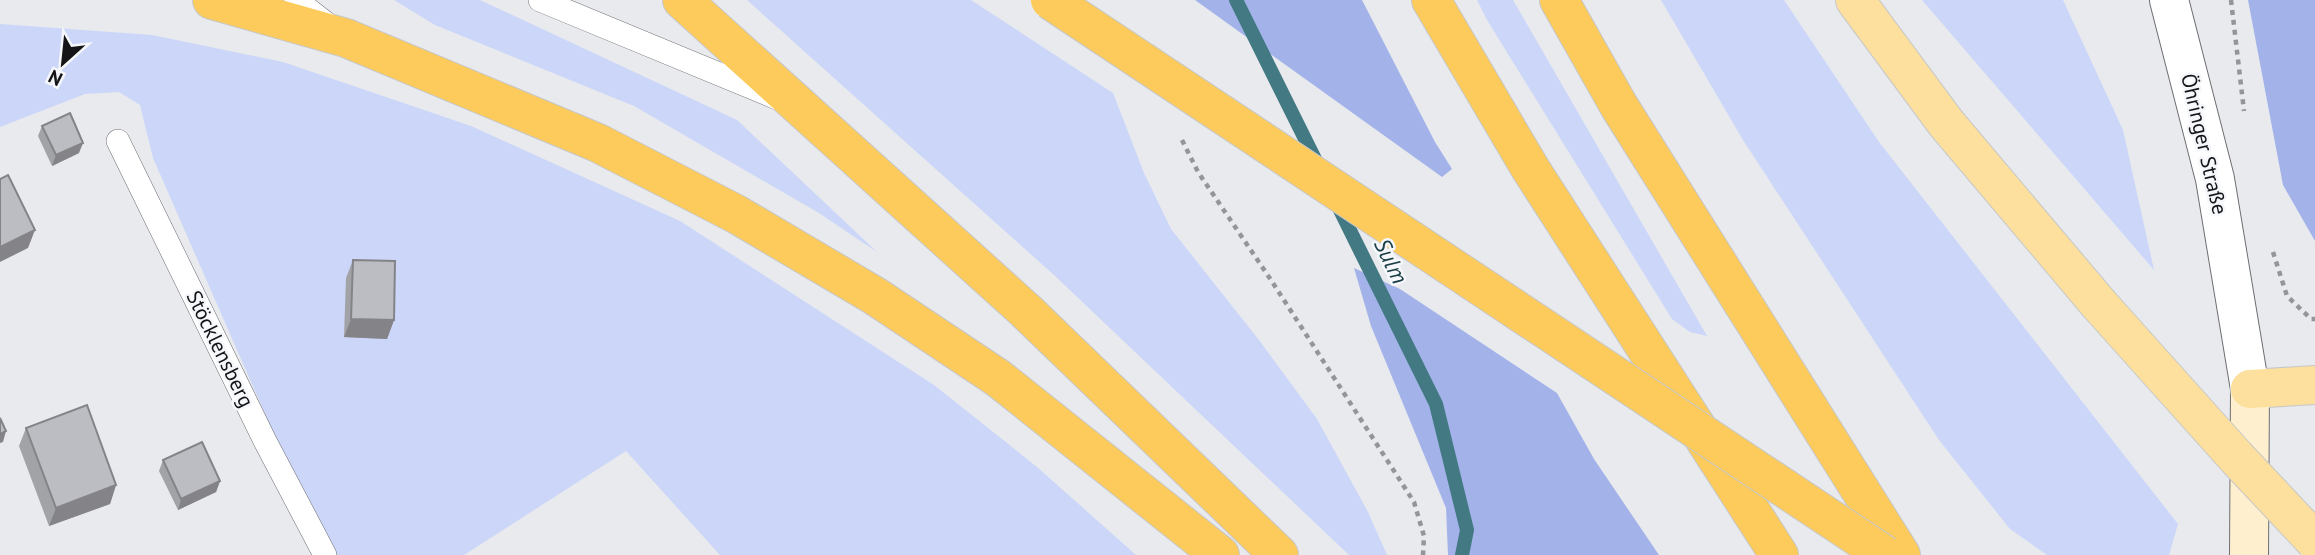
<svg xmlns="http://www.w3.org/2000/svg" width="2315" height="555" font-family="'PT Sans',sans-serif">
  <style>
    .green { fill: #cbd6f9 }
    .forest { fill: #a3b3e9 }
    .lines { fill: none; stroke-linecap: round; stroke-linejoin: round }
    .stream { stroke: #427983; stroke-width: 14 }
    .service-casing { stroke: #6e6f73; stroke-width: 24 }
    .tertiary-casing { stroke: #6e6f73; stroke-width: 40 }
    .secondary-casing { stroke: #6e6f73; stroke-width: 40 }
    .primary-casing { stroke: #c7c7c7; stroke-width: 40 }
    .motorway-casing { stroke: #c7c7c7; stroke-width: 40 }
    .path { stroke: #939598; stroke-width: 4.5; stroke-dasharray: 5 5; stroke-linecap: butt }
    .service { stroke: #fff; stroke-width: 23 }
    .tertiary { stroke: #fff; stroke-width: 38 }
    .secondary { stroke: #feefce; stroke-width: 38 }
    .primary { stroke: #fde09d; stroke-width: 38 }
    .motorway { stroke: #fccb5c; stroke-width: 38 }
    .primary-bridge-casing { stroke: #c7c7c7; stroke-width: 40; stroke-linecap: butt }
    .motorway-bridge-casing { stroke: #c7c7c7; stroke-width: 40; stroke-linecap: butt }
    .primary-bridge { stroke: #fde09d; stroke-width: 38 }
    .motorway-bridge { stroke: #fccb5c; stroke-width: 38 }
    .wall { fill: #a2a3a7 }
    .shaded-wall { fill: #848488 }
    .building { fill: #bcbdc2; stroke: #848488; stroke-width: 2 }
    .labels { text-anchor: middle; stroke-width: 5; stroke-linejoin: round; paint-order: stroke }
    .street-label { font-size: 21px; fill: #151517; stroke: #f5f7fb }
    .water-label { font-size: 23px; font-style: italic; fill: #1b4047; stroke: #f5f7fb }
  </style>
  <rect width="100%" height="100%" fill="#e8eaee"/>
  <path class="green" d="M 394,0 L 480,0 L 737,120 L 877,252 L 819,213 L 634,106 L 435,25 Z
    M 747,0 L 971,0 L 1113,93 L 1144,173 L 1171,229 L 1259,340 L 1317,419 L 1368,512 L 1387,555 L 1349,555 L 1054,275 Z
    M 1477,0 L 1513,0 L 1707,336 L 1690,332 L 1672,319 L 1487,20 Z
    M 1661,0 L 1784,0 L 1879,142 L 2178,524 L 2169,555 L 2047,555 L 2010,529 L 1939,440 L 1743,140 Z
    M 1922,0 L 2063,0 L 2123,130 L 2154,270 Z
    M 0,24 L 152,35 L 283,62 L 471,126 L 680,221 L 934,385 L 1037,467 L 1136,555 L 720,555 L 626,451 L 464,555 L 337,555 L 273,432 L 153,158 L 140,105 L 119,92 L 85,94 L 0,127 Z"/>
  <path class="forest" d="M 1195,0 L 1362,0 L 1435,142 L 1452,169 L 1442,177 Z
    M 2248,0 L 2315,0 L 2315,241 L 2283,185 Z
    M 1354,268 L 1400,289 L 1557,393 L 1594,459 L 1659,555 L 1448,555 L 1446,508 L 1371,326 Z"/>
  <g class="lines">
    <path class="stream" d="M 1236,0 L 1318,165
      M 1336,202 L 1436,404 L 1467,530 L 1462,555"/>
    <defs>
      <path id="service" d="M 296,0 L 327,24
        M 540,0 L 777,98
        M 118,141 L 265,441 L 325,555"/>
      <path id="tertiary" d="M 2169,0 L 2215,179 L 2250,389"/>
      <path id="secondary" d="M 2249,555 L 2250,389"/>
      <path id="primary" d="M 1855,0 L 1946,123 L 2098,303
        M 2250,389 L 2315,385"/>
      <path id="motorway" d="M 212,0 L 346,38 L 598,143 L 736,214 L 875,296 L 998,378 L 1220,555
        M 682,0 L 1026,311 L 1279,555
        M 1431,0 L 1530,168 L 1779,555
        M 1559,0 L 1619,106 L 1901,555"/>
    </defs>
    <use href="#service" class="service-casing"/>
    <use href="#tertiary" class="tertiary-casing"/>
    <use href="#secondary" class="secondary-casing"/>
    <use href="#primary" class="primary-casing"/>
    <use href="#motorway" class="motorway-casing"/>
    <path class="path" d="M 2231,0 L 2244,111
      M 1182,140 L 1198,172 L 1271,280 L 1414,502 L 1424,536 L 1423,555
      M 2273,252 L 2287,296 L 2311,319 L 2315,319"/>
    <use href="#service" class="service"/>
    <use href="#tertiary" class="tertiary"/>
    <use href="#secondary" class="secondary"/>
    <use href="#primary" class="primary"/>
    <use href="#motorway" class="motorway"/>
    <defs>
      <path id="primary-bridge" d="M 2098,303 L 2236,457 L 2315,541"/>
      <path id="motorway-bridge" d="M 1050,0 L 1885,555"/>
    </defs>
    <use href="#primary-bridge" class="primary-bridge-casing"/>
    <use href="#motorway-bridge" class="motorway-bridge-casing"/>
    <use href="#primary-bridge" class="primary-bridge"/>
    <use href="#motorway-bridge" class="motorway-bridge"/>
  </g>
  <path class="wall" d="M 42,126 L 79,153 L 52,166 L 38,136 Z
    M 353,260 L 394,320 L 387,339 L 344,337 L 346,278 Z
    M 26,428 L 116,485 L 110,504 L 49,526 L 19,446 Z
    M 163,460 L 220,481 L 216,492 L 178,510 L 159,471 Z"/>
  <path class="shaded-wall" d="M 83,143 L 79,153 L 52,166 L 56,155 Z
    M 35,230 L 28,248 L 0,262 L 0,247 Z
    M 351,319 L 394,320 L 387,339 L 344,337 Z
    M 6,431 L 3,442 L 0,443 L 0,434 Z
    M 220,481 L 216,492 L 178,510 L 181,499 Z
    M 116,485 L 110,504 L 49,526 L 56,508 Z"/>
  <path class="building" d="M 70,113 L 83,143 L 56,155 L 42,126 Z
    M 8,175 L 35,230 L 0,247 L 0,179 Z
    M 353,260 L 395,261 L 394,320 L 351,319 Z
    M 87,405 L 116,485 L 56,508 L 26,428 Z
    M 0,418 L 6,431 L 0,434 Z
    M 202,442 L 220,481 L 181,499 L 163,460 Z"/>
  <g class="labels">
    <g class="street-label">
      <text transform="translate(2204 144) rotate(77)" y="7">Öhringer Straße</text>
      <text transform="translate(220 349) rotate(64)" y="7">Stöcklensberg</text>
    </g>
    <g class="water-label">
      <text transform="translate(1391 261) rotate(64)" y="8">Sulm</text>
    </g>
  </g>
  <g transform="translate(63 63) rotate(207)" stroke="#f5f7fb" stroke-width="5" paint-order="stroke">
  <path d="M0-5L12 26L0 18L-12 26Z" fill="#151517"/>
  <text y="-10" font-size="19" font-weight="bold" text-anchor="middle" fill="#151517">N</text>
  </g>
</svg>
